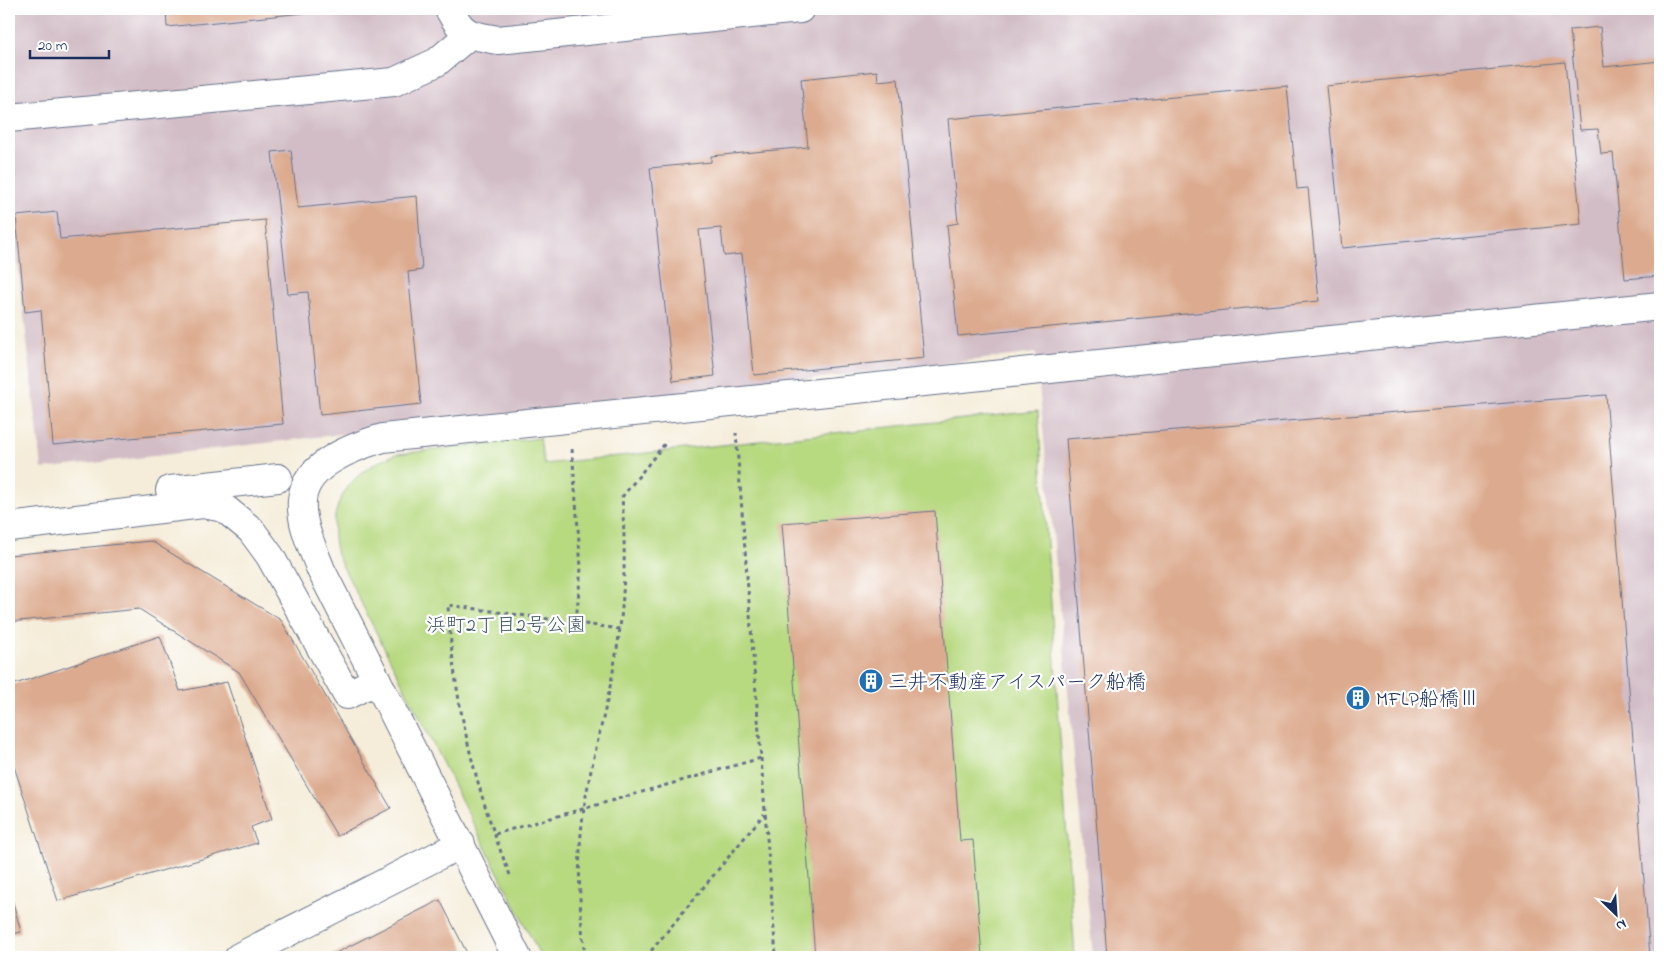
<svg xmlns="http://www.w3.org/2000/svg" width="1669" height="966" font-family="'Indie Flower','Klee One',sans-serif">
  <style>
    .industrial { fill: #d2bdc6 }
    .green { fill: #b7d980; stroke: #69846f }
    .building { fill: #dcaa8e }
    .lines { fill: none; stroke-linecap: round; stroke-linejoin: round }
    .minor-casing { stroke: #677289; stroke-width: 30 }
    .path { stroke: #677289; stroke-width: 3; stroke-dasharray: 4 4; stroke-linecap: butt }
    .minor { stroke: #fff; stroke-width: 28 }
    .labels { text-anchor: middle; stroke-width: 4.5; stroke-linejoin: round; paint-order: stroke }
    .park-label { font-size: 20px; fill: #425a66; stroke: #fff }
    .poi-label { font-size: 20px; fill: #1b2f5e; stroke: #fff; text-anchor: start }
  </style>
  <rect width="100%" height="100%" fill="#fff"/>
  <filter id="ink" filterUnits="userSpaceOnUse"><feTurbulence type="fractalNoise" baseFrequency=".02" numOctaves="2"/><feDisplacementMap in="SourceGraphic" scale="10" xChannelSelector="R" yChannelSelector="G"/><feConvolveMatrix kernelMatrix="1 2 1 2 8 2 1 2 1" color-interpolation-filters="sRGB"/></filter>
  <filter id="wash" filterUnits="userSpaceOnUse"><feTurbulence type="fractalNoise" baseFrequency=".0096" numOctaves="4" result="noise"/><feDisplacementMap in="SourceGraphic" scale="20" xChannelSelector="R" yChannelSelector="G"/><feGaussianBlur stdDeviation="1.12" result="paint"/><feColorMatrix in="noise" values="0 0 0 0 0 0 0 0 0 0 0 0 0 0 0 0 0 1.4 0 .05"/><feComposite in="paint" operator="in"/></filter>
  <g filter="url(#wash)">
    <rect width="100%" height="100%" fill="#f5edda"/>
    <path class="industrial" d="M 9,9 L 1660,9 L 1660,957 L 1093,957 L 1036,353 L 42,469 L 9,189 Z"/>
    <path class="green" d="M 1038,411 L 1075,957 L 541,957 L 337,555 C 324,504 351,470 397,454 L 540,438 L 544,464 Z"/>
    <g id="blocks">
      <path class="building" d="M 166,9 L 333,9 L 333,10 L 167,27 Z
        M 1600,27 L 1604,67 L 1660,61 L 1660,276 L 1625,279 L 1613,153 L 1601,154 L 1598,129 L 1580,130 L 1570,30 Z
        M 1565,62 L 1581,224 L 1342,248 L 1326,86 Z
        M 877,71 L 878,81 L 898,79 L 924,358 L 754,375 L 742,254 L 724,256 L 721,228 L 699,230 L 715,376 L 673,381 L 650,168 L 711,162 L 711,156 L 808,147 L 801,79 Z
        M 1287,86 L 1297,189 L 1308,188 L 1319,301 L 958,336 L 947,225 L 958,223 L 948,119 Z
        M 291,150 L 298,208 L 417,196 L 422,270 L 408,272 L 421,404 L 320,415 L 308,292 L 288,294 L 272,152 Z
        M 57,212 L 60,239 L 265,220 L 283,424 L 53,445 L 41,310 L 25,312 L 16,216 Z
        M 1606,395 L 1650,957 L 1107,957 L 1066,439 Z
        M 935,511 L 960,841 L 973,840 L 982,957 L 815,957 L 782,523 Z
        M 151,541 L 281,620 L 391,808 L 337,836 L 239,672 L 139,609 L 9,622 L 9,555 Z
        M 160,636 L 180,691 L 227,682 L 272,819 L 251,827 L 257,843 L 58,901 L 9,751 L 9,686 Z
        M 9,888 L 21,932 L 9,935 Z
        M 440,900 L 469,957 L 328,957 Z"/>
    </g>
  </g>
  <g filter="url(#ink)">
    <use href="#blocks" fill-opacity="0" stroke="#677289" stroke-width="1"/>
    <g class="lines">
      <defs>
        <path id="minor" d="M 449,9 C 463,36 470,35 498,40 L 800,9
          M 9,118 L 394,82 L 437,62 L 469,35
          M 170,490 L 278,478
          M 9,527 L 203,504 L 224,508 L 251,530 L 270,556 L 347,695 L 377,680
          M 239,957 L 461,844
          M 517,957 L 321,570 C 313,549 300,523 302,500 C 305,464 355,446 383,438 L 1660,306"/>
      </defs>
      <use href="#minor" class="minor-casing"/>
      <path class="path" d="M 572,449 L 581,568 L 576,622
        M 761,758 L 776,957
        M 495,834 L 761,758 L 736,433
        M 510,875 C 475,789 453,698 448,605 L 620,629
        M 585,957 C 580,914 577,868 582,824 C 588,769 606,716 615,660 C 625,607 626,552 622,497 L 667,441
        M 646,957 L 764,814"/>
      <use href="#minor" class="minor"/>
    </g>
  </g>
  <defs>
    <symbol id="building-disc" viewBox="-11 -11 22 22"><circle r="9.5" fill="#1f6fb2" stroke="#fff"/><path d="M-4-6H4V6H1V3H-1V6H-4ZM-2.5-4.3h1.7v1.8h-1.7ZM.8-4.3h1.7v1.8H.8ZM-2.5-1h1.7V.8h-1.7ZM.8-1h1.7V.8H.8Z" fill="#fff"/></symbol>
  </defs>
  <g fill-rule="evenodd">
    <use href="#building-disc" x="857" y="667" width="28" height="28"/>
    <use href="#building-disc" x="1344" y="684" width="28" height="28"/>
  </g>
  <g class="labels">
    <g class="park-label">
      <text x="506" y="631">浜町2丁目2号公園</text>
    </g>
    <g class="poi-label">
      <text x="888" y="688">三井不動産アイスパーク船橋</text>
      <text x="1376" y="705">MFLP船橋Ⅲ</text>
    </g>
  </g>
  <rect width="1669" height="966" fill="none" stroke="#fff" stroke-width="30"/>
  <g transform="translate(1616 914) rotate(155)" stroke="#ffffff" stroke-width="4" paint-order="stroke">
  <path d="M0-4L9 19L0 12L-9 19Z" fill="#1b2f5e"/>
  <text y="-8" font-size="14" font-weight="bold" text-anchor="middle" fill="#1b2f5e">N</text>
  </g>
  <path d="M30 50v8h79v-8" fill="none" stroke="#1b2f5e" stroke-width="2.5"/>
  <text x="38" y="50" font-size="15" fill="#1b2f5e" stroke="#ffffff" stroke-width="4" paint-order="stroke">20 m</text>
</svg>
